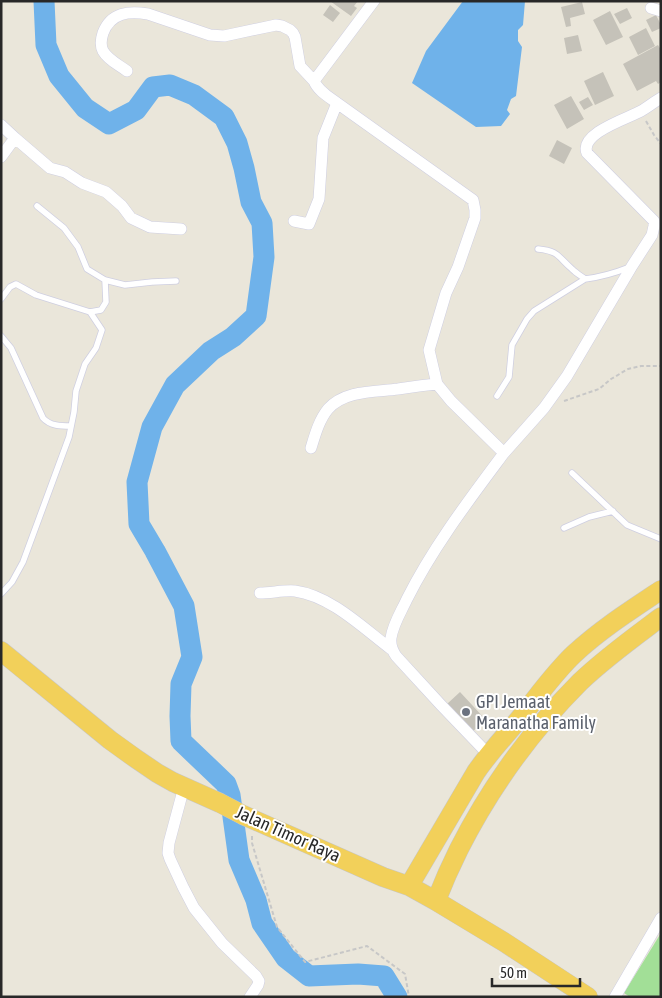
<svg xmlns="http://www.w3.org/2000/svg" width="662" height="998" font-family="'Asap Condensed',sans-serif">
  <style>
    .green { fill: #a2df97 }
    .water { fill: #6fb2ea }
    .lines { fill: none; stroke-linecap: round; stroke-linejoin: round }
    .river { stroke: #6fb2ea; stroke-width: 21 }
    .building { fill: #c5c2b9 }
    .service-casing { stroke: #cfcfe1; stroke-width: 7 }
    .minor-casing { stroke: #cfcfe1; stroke-width: 12 }
    .trunk-casing { stroke: #c7c7c7; stroke-width: 20 }
    .path { stroke: #c7c7c7; stroke-width: 2; stroke-dasharray: 4 2.5; stroke-linecap: butt }
    .service { stroke: #fff; stroke-width: 5.5 }
    .minor { stroke: #fff; stroke-width: 11 }
    .trunk { stroke: #f2d05a; stroke-width: 19 }
    .worship-dot { fill: #6b7280; stroke: #fff; stroke-width: 2 }
    .labels { text-anchor: middle; stroke-width: 4; stroke-linejoin: round; paint-order: stroke }
    .worship-label { font-size: 18px; fill: #5b616d; stroke: #fff; text-anchor: start }
    .street-label { font-size: 18px; fill: #282828; stroke: #fff }
  </style>
  <rect width="100%" height="100%" fill="#eae6da"/>
  <path class="green" d="M 661,933 L 661,997 L 630,997 L 624,993 Z"/>
  <path class="water" d="M 463,1 L 525,1 L 523,25 L 518,30 L 518,41 L 522,47 L 516,96 L 511,99 L 507,110 L 510,114 L 501,126 L 476,127 L 412,83 L 426,51 Z"/>
  <g class="lines">
    <path class="river" d="M 44,1 L 46,45 L 59,76 L 85,108 L 109,124 L 136,110 L 153,87 L 170,85 L 194,95 L 224,117 L 237,143 L 244,168 L 251,202 L 262,223 L 264,257 L 256,316 L 233,337 L 211,351 L 175,385 L 152,427 L 137,482 L 139,524 L 155,551 L 184,606 L 192,657 L 181,684 L 180,716 L 181,741 L 226,784 L 230,795 L 239,860 L 256,900 L 262,923 L 286,958 L 309,976 L 358,974 L 384,976 L 397,997"/>
  </g>
  <path class="building" d="M 330,1 L 358,1 L 354,6 L 357,8 L 351,16 Z
    M 582,2 L 585,14 L 570,18 L 571,26 L 566,27 L 561,7 Z
    M 330,5 L 340,13 L 333,22 L 323,15 Z
    M 627,8 L 632,18 L 620,24 L 614,14 Z
    M 610,11 L 623,37 L 606,45 L 593,20 Z
    M 656,15 L 661,25 L 661,28 L 652,32 L 646,20 Z
    M 646,28 L 655,46 L 638,55 L 629,37 Z
    M 578,35 L 582,51 L 567,54 L 564,38 Z
    M 658,45 L 661,50 L 661,82 L 658,84 L 656,81 L 637,91 L 623,64 Z
    M 603,72 L 614,96 L 595,105 L 584,81 Z
    M 571,96 L 584,119 L 567,129 L 554,105 Z
    M 588,97 L 593,105 L 584,110 L 579,102 Z
    M 557,140 L 572,148 L 564,164 L 549,156 Z
    M 460,692 L 486,720 L 472,732 L 447,704 Z"/>
  <g class="lines">
    <defs>
      <path id="service" d="M 37,206 L 64,228 L 78,247 L 87,269 L 105,280 L 125,285 L 152,282 L 176,281
        M 538,249 C 559,251 558,257 572,269 C 576,273 581,276 585,279 C 601,277 615,273 630,267
        M 1,299 L 10,287 L 16,284 L 36,295 L 71,306 L 90,312 L 101,310 L 106,302 L 105,280
        M 1,336 L 11,348 L 43,418 C 50,426 61,426 71,426
        M 497,396 L 509,377 L 512,345 L 527,319 L 534,311 L 585,279
        M 572,473 L 627,525 L 661,539
        M 564,528 L 589,517 L 613,511
        M 1,594 L 12,582 L 23,562 L 69,437 L 74,412 L 76,391 L 85,364 L 96,348 L 102,330 L 90,312"/>
      <path id="minor" d="M 374,1 L 314,81 C 318,91 329,97 337,103 L 473,200 L 475,210 L 475,218 L 458,267 L 446,293 L 429,350 L 437,384 L 451,401 L 504,453 L 544,408 L 567,376 L 632,266 L 652,235 L 654,226 L 654,221 L 587,153 C 579,133 629,118 641,111 C 648,107 654,102 661,98
        M 651,8 L 661,11
        M 127,71 C 119,65 108,60 103,51 C 100,45 101,39 103,33 C 111,12 129,11 148,14 L 210,35 L 224,36 L 276,25 L 282,26 L 290,30 L 293,33 L 295,37 L 300,66 L 314,81
        M 1,125 L 15,138
        M 1,157 L 15,138 L 50,168 L 65,172 L 82,183 L 106,192 L 122,206 L 131,218 L 150,227 L 181,229
        M 294,221 L 309,224 L 319,199 L 323,138 L 337,103
        M 311,448 C 315,435 319,420 328,409 C 345,390 375,392 398,389 C 411,387 424,385 437,384
        M 260,593 C 271,593 284,590 295,591 C 331,596 363,628 391,649
        M 488,754 L 441,705 L 396,656 C 392,650 390,645 391,638 C 393,624 401,612 407,599 C 433,547 469,500 504,453
        M 184,787 L 169,843 L 168,853 L 170,859 L 183,887 L 194,908 L 222,943 L 256,976 L 259,981 L 258,985 L 250,997
        M 615,997 L 661,918"/>
      <path id="trunk" d="M 1,651 L 110,740 L 135,758 L 157,773 L 173,782 L 220,803 L 243,815 L 383,877 L 409,886 L 436,901 L 504,942 L 588,997
        M 409,886 L 476,772 C 489,753 505,736 520,718 C 538,696 554,673 574,654 C 601,629 631,610 661,590
        M 436,901 C 443,883 451,865 459,849 C 490,788 532,730 580,682 C 605,658 633,638 661,617"/>
    </defs>
    <use href="#service" class="service-casing"/>
    <use href="#minor" class="minor-casing"/>
    <use href="#trunk" class="trunk-casing"/>
    <path class="path" d="M 646,121 L 654,135 L 661,144
      M 564,401 L 599,389 L 611,379 L 628,369 L 641,366 L 661,366
      M 252,836 L 252,843 L 277,927 L 305,962 L 367,946 L 405,974 L 409,997"/>
    <use href="#service" class="service"/>
    <use href="#minor" class="minor"/>
    <use href="#trunk" class="trunk"/>
  </g>
  <circle class="worship-dot" cx="466" cy="712" r="5"/>
  <g class="labels">
    <g class="worship-label">
      <text x="476" y="708">GPI Jemaat<tspan x="476" dy="21">Maranatha Family</tspan></text>
    </g>
    <g class="street-label">
      <text transform="translate(288 834) rotate(24)" y="6">Jalan Timor Raya</text>
    </g>
  </g>
  <rect width="662" height="998" fill="none" stroke="#282828" stroke-width="5"/>
  <path d="M492 978v8h88v-8" fill="none" stroke="#282828" stroke-width="2.5"/>
  <text x="500" y="978" font-size="15" fill="#282828" stroke="#ffffff" stroke-width="4" paint-order="stroke">50 m</text>
</svg>
